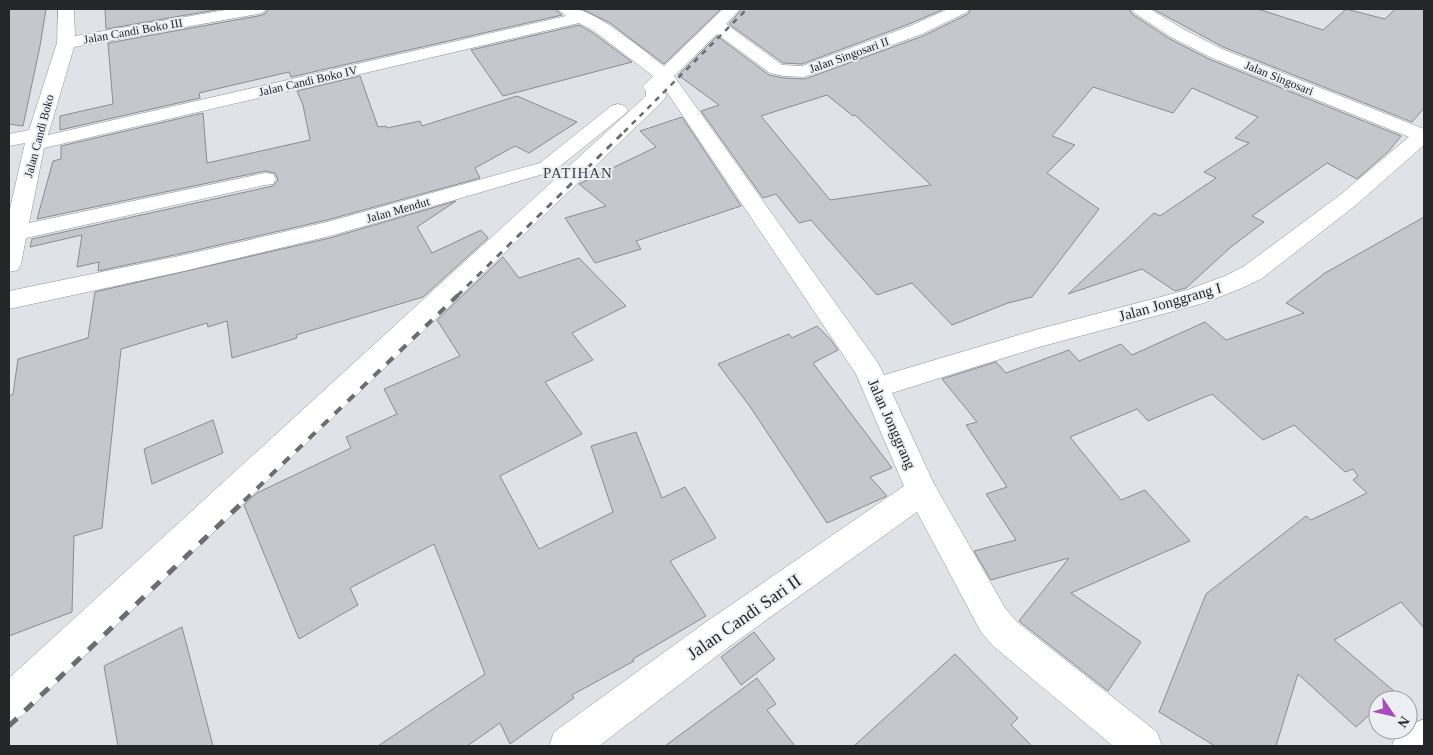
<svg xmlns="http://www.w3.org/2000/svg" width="1433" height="755" font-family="'Times New Roman',serif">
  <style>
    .building { fill: #c5c7cc; stroke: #898c90; fill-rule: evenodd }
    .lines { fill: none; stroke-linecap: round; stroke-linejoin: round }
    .minor-casing { stroke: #8f9296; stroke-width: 1 }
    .minor { fill: #fff; fill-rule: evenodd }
    .rail-far3 { stroke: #6b6d70; stroke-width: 2.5; stroke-dasharray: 5.5 5.5; stroke-linecap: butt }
    .rail-far2 { stroke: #6b6d70; stroke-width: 3; stroke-dasharray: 7 7; stroke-linecap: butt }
    .rail-far1 { stroke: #6b6d70; stroke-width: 4; stroke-dasharray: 9 9; stroke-linecap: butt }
    .rail { stroke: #6b6d70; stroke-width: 5; stroke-dasharray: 11 11; stroke-linecap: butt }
    .labels { text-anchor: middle; stroke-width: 4; stroke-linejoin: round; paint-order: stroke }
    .far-street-label { font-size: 12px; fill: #252628; stroke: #eceff4 }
    .far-quarter-label { font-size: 15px; letter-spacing: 1px; fill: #3d3f42; stroke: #eceff4 }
    .street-label { font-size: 15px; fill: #252628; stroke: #eceff4 }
    .near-street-label { font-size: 18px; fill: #252628; stroke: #eceff4 }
  </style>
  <rect width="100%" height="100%" fill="#dfe2e7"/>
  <path class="building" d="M 9,9 L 46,9 L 40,46 L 23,126 L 9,124 Z
    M 105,9 L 221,9 L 106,29 Z
    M 268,9 L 555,9 L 562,15 L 291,77 L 289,72 L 199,93 L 200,98 L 60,130 L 60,116 L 113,104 L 108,43 L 258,16 L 265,14 Z
    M 582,9 L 721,9 L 664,64 L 610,23 Z
    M 742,9 L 944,9 L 909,24 L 802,64 L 783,63 L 729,24 Z
    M 971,9 L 1129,9 L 1132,14 L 1170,39 L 1209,59 L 1401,136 L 1389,151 L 1357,179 L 1327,163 L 1252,216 L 1264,222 L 1231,247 L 1186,288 L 1175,291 L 1142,269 L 1068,294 L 1154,213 L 1160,216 L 1216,178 L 1204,172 L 1249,143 L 1235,138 L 1258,117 L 1192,88 L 1173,113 L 1093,87 L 1052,136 L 1075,145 L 1047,173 L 1099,209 L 1032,297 L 1008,303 L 952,325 L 912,283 L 877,295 L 811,220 L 799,223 L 776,194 L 763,198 L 701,111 L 719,105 L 678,75 L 717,36 L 769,75 L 784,78 L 805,79 L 923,36 L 968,14 ZM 827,95 L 853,116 L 855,115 L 931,185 L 830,200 L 761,116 Z
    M 1153,9 L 1258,9 L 1323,30 L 1346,9 L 1385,19 L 1395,9 L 1424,9 L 1424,108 L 1412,122 L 1223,47 Z
    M 579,25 L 593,33 L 632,62 L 503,96 L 471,50 Z
    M 360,76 L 378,127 L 386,126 L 387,128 L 420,121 L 422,126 L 517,96 L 577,122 L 529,153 L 515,146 L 475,168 L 480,178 L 327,220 L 184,253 L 98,271 L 99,262 L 77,267 L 82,235 L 30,247 L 32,239 L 273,186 L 278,180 L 275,173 L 265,171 L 37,219 L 53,161 L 61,159 L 61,146 L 203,113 L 207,163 L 310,140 L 303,105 L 297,91 Z
    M 682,117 L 741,206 L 636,241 L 641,249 L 595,263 L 565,218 L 606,206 L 579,184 L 656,147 L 640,131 Z
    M 456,201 L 417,227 L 432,253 L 481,230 L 488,238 L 423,297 L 296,335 L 297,338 L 232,358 L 227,321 L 208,327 L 207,323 L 121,349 L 102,528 L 74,536 L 72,612 L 9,636 L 9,396 L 13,394 L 18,359 L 88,338 L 95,292 L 330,238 Z
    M 1424,217 L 1424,628 L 1401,602 L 1334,640 L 1395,692 L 1385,700 L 1378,700 L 1378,707 L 1356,727 L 1298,674 L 1276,746 L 1215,746 L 1159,712 L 1206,594 L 1306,516 L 1311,520 L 1367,493 L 1353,480 L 1358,476 L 1353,469 L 1345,472 L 1294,425 L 1263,440 L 1212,394 L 1148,421 L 1137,409 L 1070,437 L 1121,500 L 1145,490 L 1190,541 L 1071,593 L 1141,642 L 1108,691 L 1019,621 L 1069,558 L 991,580 L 974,551 L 1016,540 L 986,494 L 1007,487 L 966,425 L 977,422 L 942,379 L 996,362 L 1006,373 L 1069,350 L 1079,361 L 1121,344 L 1132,355 L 1205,322 L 1226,340 L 1304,313 L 1286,303 L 1325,273 Z
    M 503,257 L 519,278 L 579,258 L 626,306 L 572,333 L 593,360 L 545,382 L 582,434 L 500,476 L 539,549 L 613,512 L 591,446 L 636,432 L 662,498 L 685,487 L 716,538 L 670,561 L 706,616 L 633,659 L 634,661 L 572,695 L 574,698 L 510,744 L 500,723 L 467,746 L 378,746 L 485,674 L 434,544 L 350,588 L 358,605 L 299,639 L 244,505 L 257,493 L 351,448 L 346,437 L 397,414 L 384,389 L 460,356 L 437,320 Z
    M 817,326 L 830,339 L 838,350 L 813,363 L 892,468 L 870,477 L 887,496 L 827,523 L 751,408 L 718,364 L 789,334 L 792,338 Z
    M 213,420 L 223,453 L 152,484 L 144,449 Z
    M 182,627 L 213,746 L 118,746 L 104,666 Z
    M 754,632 L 775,659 L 741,685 L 721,657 Z
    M 955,654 L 1018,718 L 1011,725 L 1032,746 L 854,746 Z
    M 757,678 L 776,704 L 767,710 L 795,746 L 665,746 Z"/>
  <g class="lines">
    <defs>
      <path id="minor" d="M 58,9 L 74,9 L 75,36 L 231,9 L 266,9 L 264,12 L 258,14 L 74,47 L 48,135 L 566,16 L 557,9 C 563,9 570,8 576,9 C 599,13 644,51 664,66 L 723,9 L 740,9 L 726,24 L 782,65 L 802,66 L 910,26 L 948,9 L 969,9 L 967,12 L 922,34 L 804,77 L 784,76 L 770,73 L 717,34 L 674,76 L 878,363 L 884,375 L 1039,329 L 1187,290 L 1225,276 L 1243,267 L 1340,195 L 1409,137 L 1210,57 L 1171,37 L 1133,12 L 1131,9 L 1150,9 L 1183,29 L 1222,49 L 1424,129 L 1424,145 L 1356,205 L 1261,279 L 1242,288 L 1204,303 L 1039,347 L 892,393 L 934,484 L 1005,608 L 1017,622 L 1157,732 L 1162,746 L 1113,746 L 993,646 L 981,632 L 917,512 L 730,646 L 599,746 L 549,746 L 554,732 L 706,622 L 904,486 L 856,374 L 665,89 L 666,97 L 663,101 L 22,716 L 9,722 L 9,678 L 646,96 L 646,91 L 642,87 L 653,76 L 594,31 L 579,23 L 44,148 L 29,223 L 265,173 L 273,174 L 276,179 L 273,184 L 265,185 L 26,238 L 21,264 L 18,270 L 9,272 L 9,213 L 25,143 L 9,146 L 9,134 L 29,130 L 57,43 Z
        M 618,104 L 625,106 L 628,110 L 625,114 L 554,171 L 330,236 L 184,271 L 9,309 L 9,291 L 184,255 L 327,222 L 540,163 L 611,106 Z
        M 1424,719 L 1424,746 L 1392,746 L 1397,732 L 1408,730 L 1408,726 Z"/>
    </defs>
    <use href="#minor" class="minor-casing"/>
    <use href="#minor" class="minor"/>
    <path class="rail-far3" d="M 624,132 L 747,9"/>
    <path class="rail-far2" d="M 457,296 L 625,131"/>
    <path class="rail-far1" d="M 244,501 L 458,295"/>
    <path class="rail" d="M 9,726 L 245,500"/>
  </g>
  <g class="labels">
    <g class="far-street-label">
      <text transform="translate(133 31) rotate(-10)" y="4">Jalan Candi Boko III</text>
      <text transform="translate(849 55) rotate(-20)" y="4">Jalan Singosari II</text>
      <text transform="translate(1279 78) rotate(22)" y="4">Jalan Singosari</text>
      <text transform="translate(308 81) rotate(-13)" y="4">Jalan Candi Boko IV</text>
      <text transform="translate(39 136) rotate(-75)" y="4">Jalan Candi Boko</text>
      <text transform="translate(398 210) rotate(-16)" y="4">Jalan Mendut</text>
    </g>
    <g class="far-quarter-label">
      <text x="578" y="178">PATIHAN</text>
    </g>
    <g class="street-label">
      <text transform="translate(1170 302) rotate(-16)" y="5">Jalan Jonggrang I</text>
      <text transform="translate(892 424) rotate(66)" y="5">Jalan Jonggrang</text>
    </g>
    <g class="near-street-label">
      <text transform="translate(744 617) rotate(-35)" y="6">Jalan Candi Sari II</text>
    </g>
  </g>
  <rect width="1433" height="755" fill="none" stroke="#252628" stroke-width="20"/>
  <g transform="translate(1393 715) rotate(124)"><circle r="24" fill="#eceff4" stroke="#9c9fa2"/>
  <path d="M0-4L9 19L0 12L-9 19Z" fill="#a84db9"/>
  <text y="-8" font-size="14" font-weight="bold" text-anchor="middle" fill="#252628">N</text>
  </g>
</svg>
